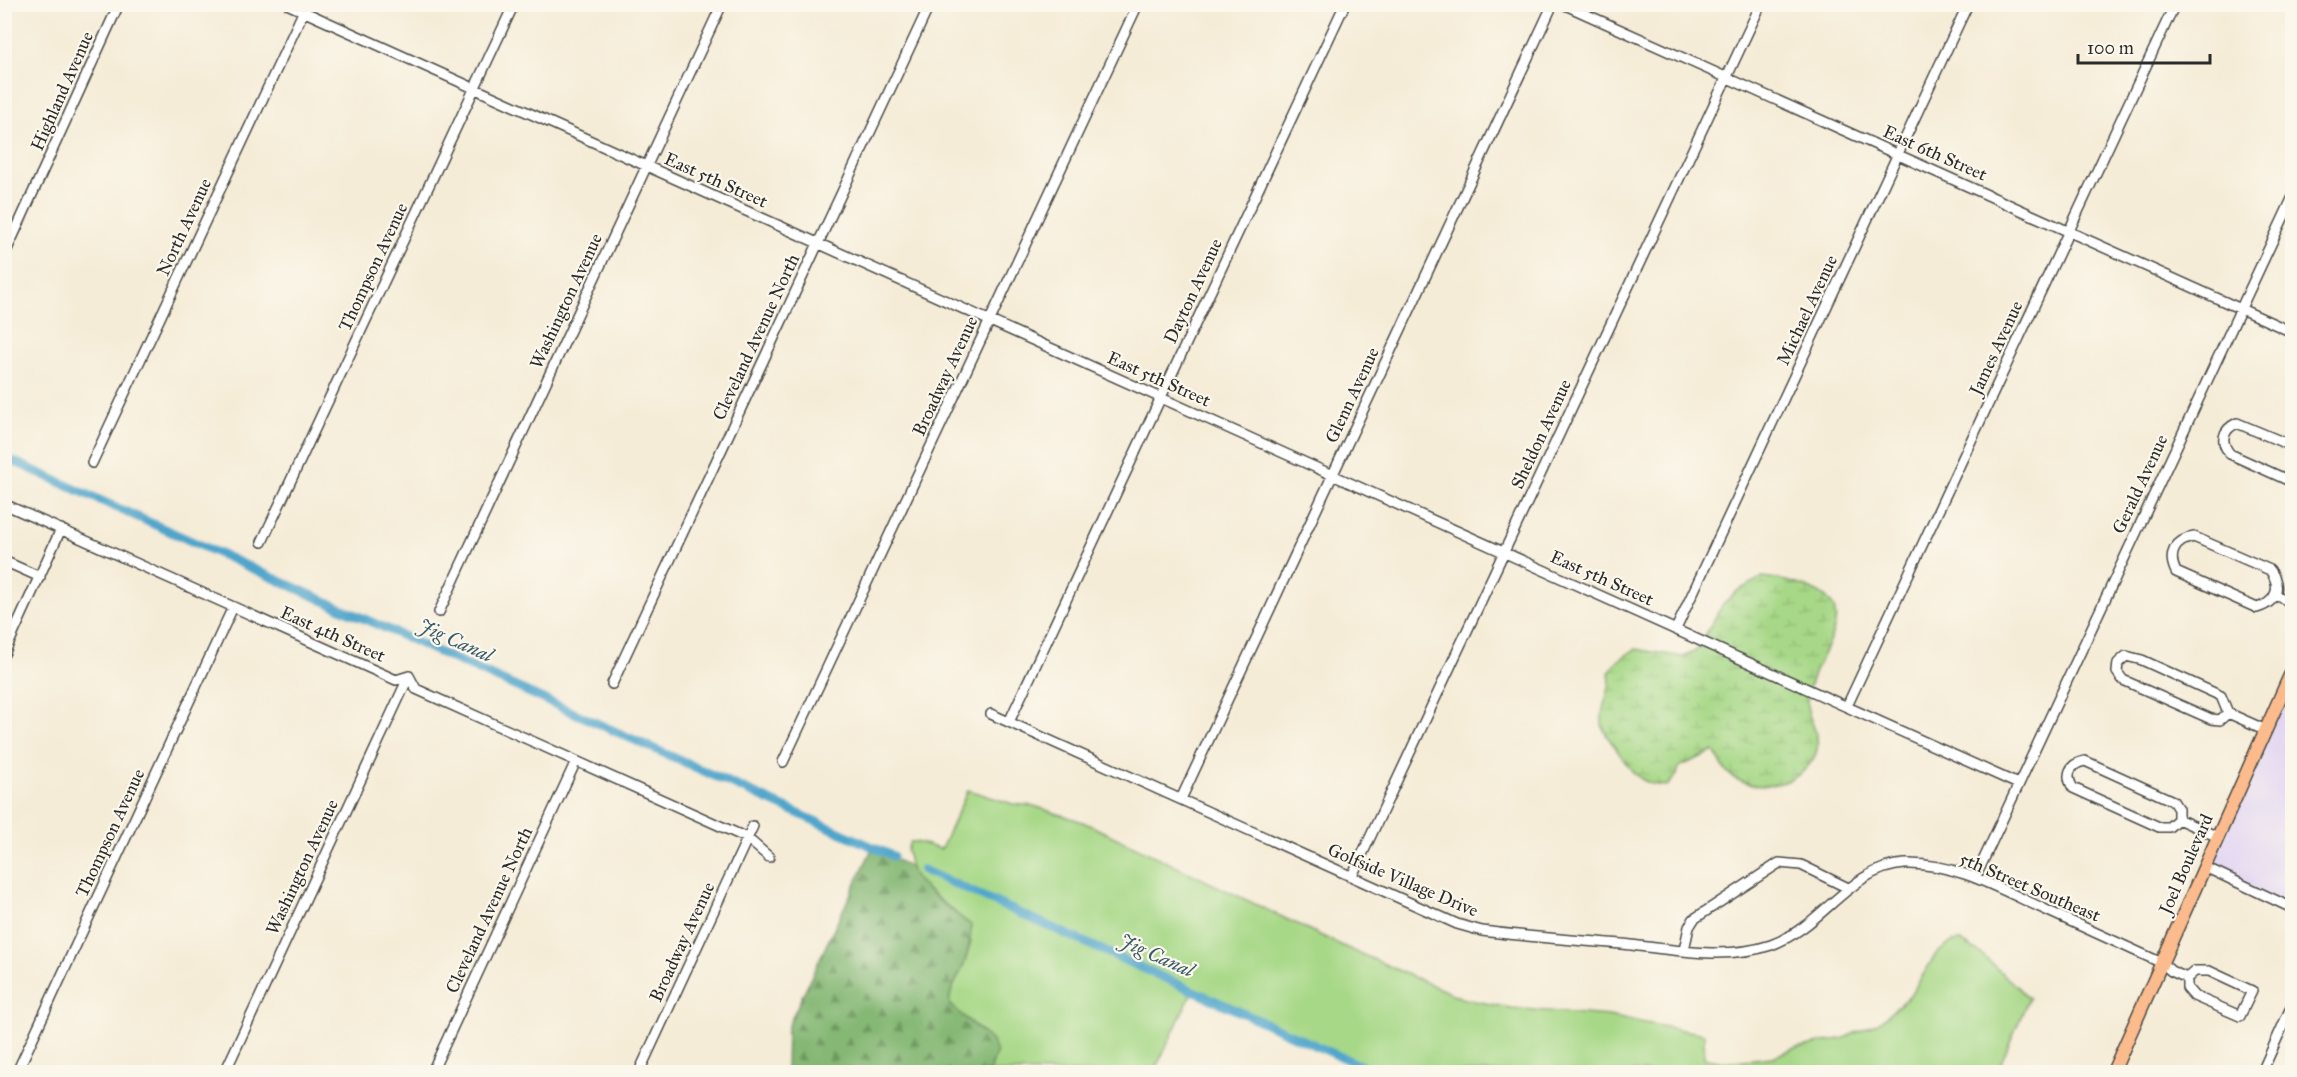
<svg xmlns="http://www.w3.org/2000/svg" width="2297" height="1077" font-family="'IM FELL Great Primer',serif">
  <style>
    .built { fill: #e1d4f3 }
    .green { fill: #a7d887; stroke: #698259; stroke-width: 1.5 }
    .forest { fill: url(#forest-firs); stroke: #587250; stroke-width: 1.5 }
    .wetland { fill: url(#wetland-marsh); stroke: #698259; stroke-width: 1.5 }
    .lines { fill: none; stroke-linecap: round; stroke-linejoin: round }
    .canal { stroke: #4fa5cb; stroke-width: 9 }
    .minor-casing { stroke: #494845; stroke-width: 12 }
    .major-casing { stroke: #494845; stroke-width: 15 }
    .minor { stroke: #fff; stroke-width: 9 }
    .major { stroke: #fbbb8c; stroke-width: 12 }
    .labels { text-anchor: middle; stroke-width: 4.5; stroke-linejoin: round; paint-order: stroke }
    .street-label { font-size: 18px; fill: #2b2b2b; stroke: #fbf7ec }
    .water-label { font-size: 20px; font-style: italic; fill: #395c6b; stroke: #fbf7ec }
  </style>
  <defs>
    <pattern id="forest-firs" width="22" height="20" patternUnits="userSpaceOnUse" patternTransform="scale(1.5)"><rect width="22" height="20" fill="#85b874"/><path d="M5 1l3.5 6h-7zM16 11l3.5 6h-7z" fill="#6d965f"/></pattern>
    <pattern id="wetland-marsh" width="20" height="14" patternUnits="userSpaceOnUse" patternTransform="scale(1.5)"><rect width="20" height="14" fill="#a7d887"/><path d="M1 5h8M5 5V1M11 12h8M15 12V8" fill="none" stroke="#90ba75"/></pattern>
  </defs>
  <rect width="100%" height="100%" fill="#fbf7ec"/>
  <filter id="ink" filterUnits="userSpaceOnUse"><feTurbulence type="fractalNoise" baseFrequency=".0167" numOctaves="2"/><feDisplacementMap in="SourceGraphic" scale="12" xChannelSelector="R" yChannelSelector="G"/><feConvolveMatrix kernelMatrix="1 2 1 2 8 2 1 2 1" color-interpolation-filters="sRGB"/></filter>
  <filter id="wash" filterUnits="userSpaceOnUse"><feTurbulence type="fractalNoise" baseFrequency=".008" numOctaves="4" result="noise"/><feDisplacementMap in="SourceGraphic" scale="24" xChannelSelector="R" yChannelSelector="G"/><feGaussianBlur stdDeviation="1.35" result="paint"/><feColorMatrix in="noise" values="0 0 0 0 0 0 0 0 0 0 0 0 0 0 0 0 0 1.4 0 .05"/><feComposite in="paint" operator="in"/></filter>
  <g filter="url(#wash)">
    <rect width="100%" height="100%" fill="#f5ecd7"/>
    <path class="built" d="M 2292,683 L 2292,907 L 2209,868 Z"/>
    <path class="green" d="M 968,790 L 1013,804 L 1034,806 L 1083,822 L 1345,947 L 1464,999 L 1511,1008 L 1608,1016 L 1704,1034 L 1704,1058 L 1723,1062 L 1773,1057 L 1792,1049 L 1844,1038 L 1878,1023 L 1910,996 L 1936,954 L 1952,942 L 1961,941 L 1980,953 L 2029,998 L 1997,1072 L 1376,1072 L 1194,988 L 1154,1072 L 989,1072 L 992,1066 L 992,1041 L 950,1005 L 949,996 L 964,964 L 971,942 L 956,913 L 921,885 L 912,874 L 907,850 L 910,842 C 922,841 930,847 941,849 Z"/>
    <path class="forest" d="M 872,849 L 911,867 C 912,883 957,914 971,925 C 971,939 969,951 964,964 C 959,978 948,989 950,1005 L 992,1041 L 997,1052 L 989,1072 L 786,1072 L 787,1028 Z"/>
    <path class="wetland" d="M 1763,577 C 1782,579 1823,588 1833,606 C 1843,625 1822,654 1815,671 C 1811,681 1806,695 1807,706 C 1810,725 1825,740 1813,759 C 1798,784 1762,793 1736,779 C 1725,773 1720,761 1714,751 L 1679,767 L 1677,775 L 1667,786 C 1638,786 1629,768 1615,747 C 1610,740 1602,731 1602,722 C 1600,704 1613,691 1609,673 L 1615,663 L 1635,649 L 1683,657 L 1696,651 L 1722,606 L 1737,591 Z"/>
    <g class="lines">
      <path class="canal" d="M 4,457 L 893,856
        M 923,870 L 1375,1072"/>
    </g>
  </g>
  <g filter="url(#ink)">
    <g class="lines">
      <defs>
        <path id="minor" d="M 287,4 L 2018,784
          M 1563,4 L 2292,332
          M 4,256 L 119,4
          M 2292,446 L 2237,423 C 2222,430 2220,442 2230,454 L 2292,482
          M 92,463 L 307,4
          M 4,504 L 396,680 L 409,676 L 416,689 L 747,838 L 769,857
          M 2194,537 L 2270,570 C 2282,587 2277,602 2257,608 L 2176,572 C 2167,554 2175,540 2194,537 Z
          M 262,542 L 514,4
          M 4,561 L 40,577
          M 2276,595 L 2292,603
          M 439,612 L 722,4
          M 1676,629 L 1968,4
          M 4,654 L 61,529
          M 2126,656 L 2142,660 L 2221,696 L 2228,713 L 2220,720 L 2211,719 L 2123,680 L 2117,672 L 2118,663 Z
          M 612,684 L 930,4
          M 1847,706 L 2175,4
          M 2228,713 L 2266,730
          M 991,714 L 1457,924 L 1482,931 C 1528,937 1575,940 1622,944 C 1670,949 1724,961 1771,945 C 1824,926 1850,867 1905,864 C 1955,862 2002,890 2046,910 C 2085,928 2123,945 2162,963 L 2171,971 L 2187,978
          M 1009,722 L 1345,4
          M 2085,761 L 2173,801 L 2178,809 L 2178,819 L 2169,827 L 2159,827 L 2073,788 C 2065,775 2069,764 2085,761 Z
          M 783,762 L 1138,4
          M 1181,799 L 1553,4
          M 2178,819 L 2218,837
          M 2205,867 L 2292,908
          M 1352,876 L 1761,4
          M 1975,878 L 2292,199
          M 1684,950 L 1689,927 L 1694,919 L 1779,863 L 1801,865 L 1848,888
          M 2195,971 L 2209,971 L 2252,991 L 2240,1016 L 2194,996 L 2187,988 L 2187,978 Z
          M 17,1072 L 233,607
          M 225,1072 L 409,676
          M 432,1072 L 576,761
          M 639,1072 L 753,826
          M 2262,1072 L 2292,1005"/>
        <path id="major" d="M 2113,1072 L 2292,671"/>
      </defs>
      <use href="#minor" class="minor-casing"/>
      <use href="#major" class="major-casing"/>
      <use href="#minor" class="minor"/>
      <use href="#major" class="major"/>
    </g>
  </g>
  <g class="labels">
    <g class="street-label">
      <text transform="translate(62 91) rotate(-66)" y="6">Highland Avenue</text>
      <text transform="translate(1935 153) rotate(24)" y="6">East 6th Street</text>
      <text transform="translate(716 180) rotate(24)" y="6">East 5th Street</text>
      <text transform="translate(184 227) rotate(-65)" y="6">North Avenue</text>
      <text transform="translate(373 267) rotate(-65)" y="6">Thompson Avenue</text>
      <text transform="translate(1193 291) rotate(-65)" y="6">Dayton Avenue</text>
      <text transform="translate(566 301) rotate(-65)" y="6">Washington Avenue</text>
      <text transform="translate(1807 310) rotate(-65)" y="6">Michael Avenue</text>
      <text transform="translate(756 337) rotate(-65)" y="6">Cleveland Avenue North</text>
      <text transform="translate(1996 348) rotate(-65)" y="6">James Avenue</text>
      <text transform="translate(945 376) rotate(-65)" y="6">Broadway Avenue</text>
      <text transform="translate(1159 379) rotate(24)" y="6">East 5th Street</text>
      <text transform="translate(1352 395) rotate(-65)" y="6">Glenn Avenue</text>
      <text transform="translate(1541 434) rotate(-65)" y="6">Sheldon Avenue</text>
      <text transform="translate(2140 484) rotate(-65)" y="6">Gerald Avenue</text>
      <text transform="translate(1602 578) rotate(24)" y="6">East 5th Street</text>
      <text transform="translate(333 634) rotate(24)" y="6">East 4th Street</text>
      <text transform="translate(110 833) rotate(-65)" y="6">Thompson Avenue</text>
      <text transform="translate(2186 864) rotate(-66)" y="6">Joel Boulevard</text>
      <text transform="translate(302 867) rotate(-65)" y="6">Washington Avenue</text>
      <text transform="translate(1403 880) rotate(23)" y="6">Golfside Village Drive</text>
      <text transform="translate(2030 887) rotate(23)" y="6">5th Street Southeast</text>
      <text transform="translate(489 910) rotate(-65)" y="6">Cleveland Avenue North</text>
      <text transform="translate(682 942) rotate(-65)" y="6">Broadway Avenue</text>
    </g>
    <g class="water-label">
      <text transform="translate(456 640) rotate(24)" y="7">Jig Canal</text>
      <text transform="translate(1157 955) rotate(24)" y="7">Jig Canal</text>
    </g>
  </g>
  <rect width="2297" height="1077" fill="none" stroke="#fbf7ec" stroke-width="24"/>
  <path d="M2078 54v9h132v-9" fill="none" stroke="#2b2b2b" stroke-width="3"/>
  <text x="2087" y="54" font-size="18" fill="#2b2b2b" stroke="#fbf7ec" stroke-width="4.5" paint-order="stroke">100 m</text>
</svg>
